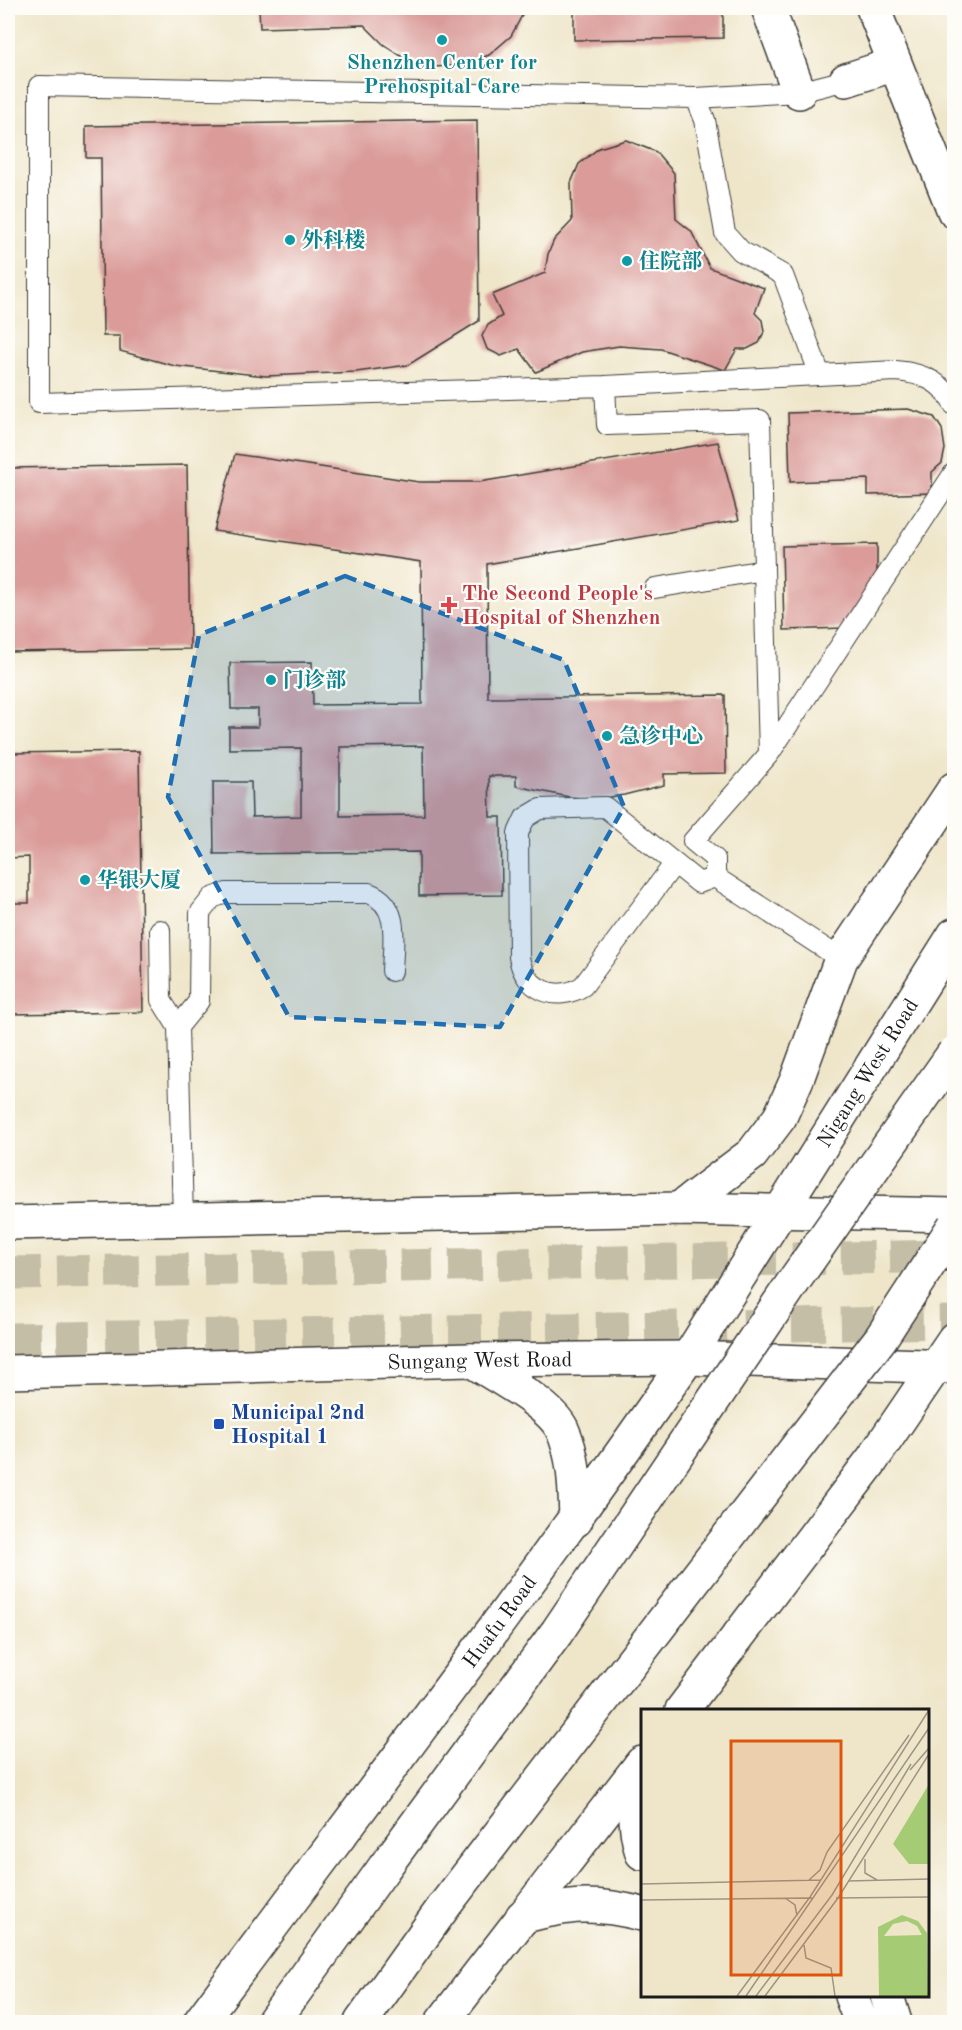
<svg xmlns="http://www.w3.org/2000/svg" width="962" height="2030" font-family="'Old Standard TT','Noto Serif SC',serif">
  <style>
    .building { fill: #da9b99; fill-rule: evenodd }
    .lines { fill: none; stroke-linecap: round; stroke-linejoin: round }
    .primary-tunnel { stroke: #c5bea7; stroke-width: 33; stroke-dasharray: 33 16; stroke-linecap: butt }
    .service-casing { stroke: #3c3a36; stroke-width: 22 }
    .minor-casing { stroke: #3c3a36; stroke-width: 36 }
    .tertiary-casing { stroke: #3c3a36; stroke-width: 36 }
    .secondary-casing { stroke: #3c3a36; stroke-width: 36 }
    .primary-casing { stroke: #3c3a36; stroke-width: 36 }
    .service { stroke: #fff; stroke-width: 20 }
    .minor { stroke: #fff; stroke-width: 33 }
    .tertiary { stroke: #fff; stroke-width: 33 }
    .secondary { stroke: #fff; stroke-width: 33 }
    .primary { stroke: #fff; stroke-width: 33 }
    .primary-bridge-casing { stroke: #3c3a36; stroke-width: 36; stroke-linecap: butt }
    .primary-bridge { stroke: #fff; stroke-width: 33 }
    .marked { fill: #1f6fb2; fill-opacity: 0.2; stroke: #1f6fb2; stroke-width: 4.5; stroke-dasharray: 12 8; stroke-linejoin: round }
    .culture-dot { fill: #0f9aa8; stroke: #fdfcf7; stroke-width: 2 }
    .health-dot { fill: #e0444e; stroke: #fdfcf7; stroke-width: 2 }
    .transit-dot { fill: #1a4fb4; stroke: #fdfcf7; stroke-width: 2 }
    .labels { text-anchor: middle; stroke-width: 4.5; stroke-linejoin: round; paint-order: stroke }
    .culture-label { font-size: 21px; font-weight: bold; fill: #0d838f; stroke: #fdfcf7; text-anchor: start }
    .health-label { font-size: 21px; font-weight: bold; fill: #be3a42; stroke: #fdfcf7; text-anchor: start }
    .street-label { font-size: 21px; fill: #1c1c1c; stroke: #fdfcf7 }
    .transit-label { font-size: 21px; font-weight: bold; fill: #164399; stroke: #fdfcf7; text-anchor: start }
    .inset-road { fill: none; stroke: #9b9584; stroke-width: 1.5 }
    .view { fill: #de560d; fill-opacity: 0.15; stroke: #de560d; stroke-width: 3 }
    .inset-edge { fill: none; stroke: #1c1c1c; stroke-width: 3 }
  </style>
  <rect width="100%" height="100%" fill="#fdfcf7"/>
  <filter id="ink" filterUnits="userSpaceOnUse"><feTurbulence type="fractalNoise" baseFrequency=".0167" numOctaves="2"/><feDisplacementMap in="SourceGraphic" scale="12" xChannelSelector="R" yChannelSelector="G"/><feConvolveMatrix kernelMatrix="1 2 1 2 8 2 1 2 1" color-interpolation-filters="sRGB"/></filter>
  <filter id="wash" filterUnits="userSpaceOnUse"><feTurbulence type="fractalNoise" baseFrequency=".008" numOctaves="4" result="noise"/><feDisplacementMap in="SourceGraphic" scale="24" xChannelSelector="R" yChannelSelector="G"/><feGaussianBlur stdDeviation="1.35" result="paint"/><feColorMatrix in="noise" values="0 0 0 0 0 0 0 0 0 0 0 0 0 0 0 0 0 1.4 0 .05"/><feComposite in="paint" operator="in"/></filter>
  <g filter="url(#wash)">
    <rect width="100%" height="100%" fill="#efe6ca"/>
    <g id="blocks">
      <path class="building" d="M 259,8 L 526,8 L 511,36 L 489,55 L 463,65 L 434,67 L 407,60 L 383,44 L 364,25 L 260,28 Z
        M 574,8 L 723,8 L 723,38 L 574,40 Z
        M 477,120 L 479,321 L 408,365 L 356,372 L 266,376 L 175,366 L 120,351 L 120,336 L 103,336 L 101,158 L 86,158 L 86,126 Z
        M 626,140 L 656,152 L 674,173 L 676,219 L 691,231 L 710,268 L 764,288 L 755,313 L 762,320 L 764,332 L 759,343 L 747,349 L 737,349 L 725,370 L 661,349 L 619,346 L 582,352 L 536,372 L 519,349 L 501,356 L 487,349 L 482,336 L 488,325 L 502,316 L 492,295 L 545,273 L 548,254 L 554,240 L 572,221 L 571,183 L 579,164 L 599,148 Z
        M 908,409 L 934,417 L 942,429 L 945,449 L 942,463 L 932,472 L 932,493 L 868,495 L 868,479 L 790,482 L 788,413 Z
        M 718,442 L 739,520 L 487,564 L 488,698 L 725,695 L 726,773 L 664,774 L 664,785 L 624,795 L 595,799 L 569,797 L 516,786 L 516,776 L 489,776 L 490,817 L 501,817 L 502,895 L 419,896 L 419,852 L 214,854 L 213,782 L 251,782 L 252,817 L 301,816 L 301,748 L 229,749 L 229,727 L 258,727 L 258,709 L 231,709 L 230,663 L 312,662 L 313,705 L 422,704 L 421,562 L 214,531 L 235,454 L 419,482 L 479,482 ZM 423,746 L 424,815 L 340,816 L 340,747 Z
        M 187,465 L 190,649 L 8,652 L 8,468 Z
        M 877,544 L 877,582 L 844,628 L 784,630 L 782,546 Z
        M 139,751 L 143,1012 L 8,1014 L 8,903 L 29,903 L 29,857 L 8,858 L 8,753 Z"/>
    </g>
  </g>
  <g filter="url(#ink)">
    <use href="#blocks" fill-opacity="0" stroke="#3c3a36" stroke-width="1.5"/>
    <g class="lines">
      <path class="primary-tunnel" d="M 8,1273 L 954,1256
        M 8,1339 L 954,1322"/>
      <defs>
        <path id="service" d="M 846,80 L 799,92 L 696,98 L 39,86 L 39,403 L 605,386 L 896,371 C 921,373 943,381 954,405
          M 696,98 L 705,120 L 725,233 L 741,251 L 783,275 L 820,375
          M 605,386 L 607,425 L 760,420 L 769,754
          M 655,588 L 764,570
          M 674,864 L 583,986 C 556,1003 524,990 519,957 L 518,833 L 525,818 L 540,809 L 605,807 L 699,883 L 715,877 L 715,859 L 693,841 L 769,754 L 954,473
          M 715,877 L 841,959
          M 160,930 L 161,1000 L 178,1027
          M 183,1220 L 178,1027 L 199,1001 L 200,913 L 212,898 L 226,893 L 369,893 C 401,905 393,942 392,971"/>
        <path id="minor" d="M 768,8 L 799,92
          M 846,80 L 895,64"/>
        <path id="tertiary" d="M 873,8 L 954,211"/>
        <path id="secondary" d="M 640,1766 C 635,1796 633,1824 642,1853
          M 522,1917 C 569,1904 594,1902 642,1914
          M 851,1996 L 861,2022
          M 887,1996 L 895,2022"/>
        <g id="primary">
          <path d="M 679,1209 L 752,1154 L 780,1117 L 797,1079 L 841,959 L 954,789"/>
          <path d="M 8,1223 L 679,1209 L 954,1215"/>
          <path d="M 471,1360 C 495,1376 549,1403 562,1429 C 575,1457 575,1489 576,1520"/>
          <path id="s1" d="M 8,1372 L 471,1360 L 688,1358 L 954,1367"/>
          <path d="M 682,1710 L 872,1460 L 954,1339"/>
          <path id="s2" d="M 200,2022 C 364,1802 532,1584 688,1358 L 954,935"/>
          <path d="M 273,2022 L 384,1868"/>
          <path d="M 361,2022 L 445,1905"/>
          <path d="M 442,2022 L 642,1763"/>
        </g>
      </defs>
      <use href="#service" class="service-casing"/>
      <use href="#minor" class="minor-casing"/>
      <use href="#tertiary" class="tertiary-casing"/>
      <use href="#secondary" class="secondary-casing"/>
      <use href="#primary" class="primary-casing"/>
      <use href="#service" class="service"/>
      <use href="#minor" class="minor"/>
      <use href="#tertiary" class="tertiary"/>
      <use href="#secondary" class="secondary"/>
      <use href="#primary" class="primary"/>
      <defs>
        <path id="primary-bridge" d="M 384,1868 L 557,1632 L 796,1278 L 954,1053
          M 445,1905 L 881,1338 L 954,1226"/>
      </defs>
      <use href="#primary-bridge" class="primary-bridge-casing"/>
      <use href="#primary-bridge" class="primary-bridge"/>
    </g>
  </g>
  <path class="marked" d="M 345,576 L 564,660 L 624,807 L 500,1027 L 289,1017 L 168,797 L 199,635 Z"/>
  <g class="culture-dot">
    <circle cx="442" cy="40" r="6"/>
    <circle cx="290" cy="240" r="6"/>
    <circle cx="627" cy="261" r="6"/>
    <circle cx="271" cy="680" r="6"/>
    <circle cx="607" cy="736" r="6"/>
    <circle cx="85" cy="880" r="6"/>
  </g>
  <path class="health-dot" d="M446 596h6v6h6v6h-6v6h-6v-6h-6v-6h6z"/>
  <rect class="transit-dot" x="213" y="1418" width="12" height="12" rx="3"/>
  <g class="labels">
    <g class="culture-label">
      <text x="442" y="69" text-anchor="middle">Shenzhen Center for<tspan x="442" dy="24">Prehospital Care</tspan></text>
      <text x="302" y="247">外科楼</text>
      <text x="639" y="268">住院部</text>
      <text x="283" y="687">门诊部</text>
      <text x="619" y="743">急诊中心</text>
      <text x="97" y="887">华银大厦</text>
    </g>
    <g class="health-label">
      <text x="462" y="600">The Second People's<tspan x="462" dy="24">Hospital of Shenzhen</tspan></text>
    </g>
    <g class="street-label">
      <text dy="7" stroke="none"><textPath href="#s2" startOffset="1161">Nigang West Road</textPath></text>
      <text dy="7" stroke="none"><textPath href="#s1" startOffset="472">Sungang West Road</textPath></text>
      <text dy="7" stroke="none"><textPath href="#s2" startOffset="500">Huafu Road</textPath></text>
    </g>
    <g class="transit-label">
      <text x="231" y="1419">Municipal 2nd<tspan x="231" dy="24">Hospital 1</tspan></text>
    </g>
  </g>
  <g transform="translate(641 1709)">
    <rect width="288" height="288" fill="#efe6ca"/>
    <path d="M 288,75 L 288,155 L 268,155 L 252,135 ZM 261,206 L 277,212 L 286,224 L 287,287 L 238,287 L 237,218 ZM 266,212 L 276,217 L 281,226 L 243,227 L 252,215 Z" fill="#a6cb75" fill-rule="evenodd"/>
    <path class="inset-road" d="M 269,61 L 288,39M 224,150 L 224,164 L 236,171M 168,171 L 179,161 L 186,143 L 268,26M 207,172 L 288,170M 0,175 L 180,171M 144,189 L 154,196 L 156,207M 195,189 L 288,188M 0,191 L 171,189M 163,236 L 165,249 L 190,259 L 194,287M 96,287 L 169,188 L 288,1M 105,287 L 288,19M 115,287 L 191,186 L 270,55M 124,287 L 197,189 L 288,45"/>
    <path class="view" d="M 90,32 L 200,32 L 200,266 L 90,266 Z"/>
    <rect width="288" height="288" class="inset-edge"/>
  </g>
  <rect width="962" height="2030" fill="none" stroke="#fdfcf7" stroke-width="30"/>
</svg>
